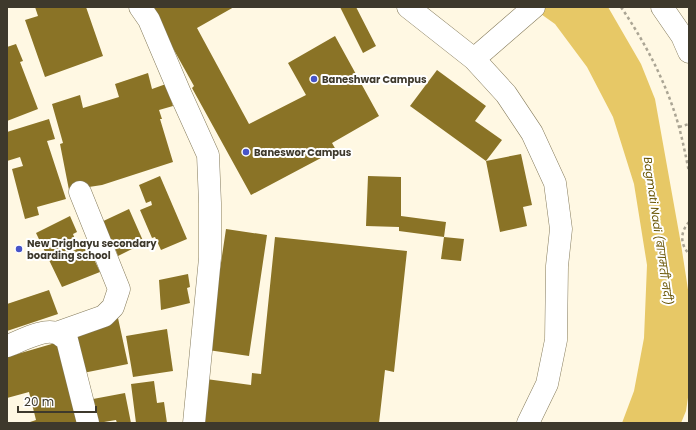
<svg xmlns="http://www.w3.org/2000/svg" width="696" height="430" font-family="Poppins,'Noto Sans Devanagari',sans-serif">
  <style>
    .water { fill: #e7c866 }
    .building { fill: #8a7326 }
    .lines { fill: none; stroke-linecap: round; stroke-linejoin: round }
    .street-casing { stroke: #857b5b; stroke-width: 23 }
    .path { stroke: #aba594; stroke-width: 2.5; stroke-dasharray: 3 3; stroke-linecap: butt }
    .street { stroke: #fff; stroke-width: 22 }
    .poi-dot { fill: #4754c8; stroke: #fff; stroke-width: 1.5 }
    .labels { text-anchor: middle; stroke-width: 4; stroke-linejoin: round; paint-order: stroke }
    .poi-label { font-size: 10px; font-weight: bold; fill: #3e392c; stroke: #fff; text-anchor: start }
    .water-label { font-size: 11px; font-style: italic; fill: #675301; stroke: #fff }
  </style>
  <rect width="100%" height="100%" fill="#fff8e3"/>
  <path class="water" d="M 531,7 L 608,7 L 641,64 L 655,99 L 681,244 L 689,296 L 689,391 L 686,411 L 681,423 L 622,423 L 634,391 L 644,338 L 647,265 L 634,184 L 613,117 L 587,67 L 555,24 Z"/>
  <path class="building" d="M 35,7 L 86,7 L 103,56 L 45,77 L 25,20 L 38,16 Z
    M 150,7 L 234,7 L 197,28 L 249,124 L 306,95 L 288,63 L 335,36 L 379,116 L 332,143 L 336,150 L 251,195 L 192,88 L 194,86 Z
    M 340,7 L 356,7 L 376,46 L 363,53 Z
    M 16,44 L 23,61 L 20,62 L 38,109 L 7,121 L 7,47 Z
    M 437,70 L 486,106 L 475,121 L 502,140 L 486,161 L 521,154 L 532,205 L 523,207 L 527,226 L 500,232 L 486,161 L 410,106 Z
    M 148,73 L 152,89 L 166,84 L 173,106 L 159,110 L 162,119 L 160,119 L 173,162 L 102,185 L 69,190 L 60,144 L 63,143 L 52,104 L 80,95 L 83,108 L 119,97 L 115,84 Z
    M 49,119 L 55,139 L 47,141 L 66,199 L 37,207 L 39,215 L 25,219 L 12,169 L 23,166 L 20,157 L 7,161 L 7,132 Z
    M 160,176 L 187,239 L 161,250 L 155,237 L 152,238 L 140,210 L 152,205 L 151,201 L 146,203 L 139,185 Z
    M 368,176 L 401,177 L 401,216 L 446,222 L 444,237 L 399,231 L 399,227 L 366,226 Z
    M 129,209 L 144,243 L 118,256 L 115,248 L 109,250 L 97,224 Z
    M 70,216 L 77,232 L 73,234 L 76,242 L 68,245 L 71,252 L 87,244 L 100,272 L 62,287 L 36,233 Z
    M 226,229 L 267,235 L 249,356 L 208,350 Z
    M 275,237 L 407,251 L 394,372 L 385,370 L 379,423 L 201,423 L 206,379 L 251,385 L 252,373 L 261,374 Z
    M 444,237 L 464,239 L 461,261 L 441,259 Z
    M 188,274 L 190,287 L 187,288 L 190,303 L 161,310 L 159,280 Z
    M 49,290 L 58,314 L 7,331 L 7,304 Z
    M 118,318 L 128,364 L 83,373 L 69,329 Z
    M 167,329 L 173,371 L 133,377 L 126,336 Z
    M 62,341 L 84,423 L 27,423 L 36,420 L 29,392 L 7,398 L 7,357 Z
    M 154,381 L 157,403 L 164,402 L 167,423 L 136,423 L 131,384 Z
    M 125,393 L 131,423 L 117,423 L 116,420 L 98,423 L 93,399 Z"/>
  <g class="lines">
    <defs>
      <path id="street" d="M 140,7 L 149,20 L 180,93 L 208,155 L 210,203 L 210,258 L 194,423
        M 408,7 L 474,59 L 506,94 L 532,133 L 555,183 L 561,229 L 557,266 L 556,340 L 547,384 L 528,423
        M 662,7 L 682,36 L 689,52
        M 474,59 L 534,7
        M 56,333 L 104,316 L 113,307 L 119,289 L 80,192
        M 7,346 C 19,342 44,328 56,333 C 60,334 64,338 67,340 L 88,423"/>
    </defs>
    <use href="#street" class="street-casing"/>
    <path class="path" d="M 621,7 C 646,44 667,84 679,127 C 683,142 686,157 689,172
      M 679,127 L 689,124
      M 689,222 C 680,232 680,244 689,254"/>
    <use href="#street" class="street"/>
  </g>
  <g class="poi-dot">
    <circle cx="314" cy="79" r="4"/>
    <circle cx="246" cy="152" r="4"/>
    <circle cx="19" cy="249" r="4"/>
  </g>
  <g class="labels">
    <g class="poi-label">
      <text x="322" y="83">Baneshwar Campus</text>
      <text x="254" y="156">Baneswor Campus</text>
      <text x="27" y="247">New Drighayu secondary<tspan x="27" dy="12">boarding school</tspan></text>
    </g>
    <g class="water-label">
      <text transform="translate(658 231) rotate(82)" y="4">Bagmati Nadi (बागमती नदी)</text>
    </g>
  </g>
  <rect width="696" height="430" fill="none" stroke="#3e392c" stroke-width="16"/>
  <path d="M18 406v6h78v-6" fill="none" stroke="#3e392c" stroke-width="2"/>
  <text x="24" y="406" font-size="12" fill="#3e392c" stroke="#ffffff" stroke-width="3" paint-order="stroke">20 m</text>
</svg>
